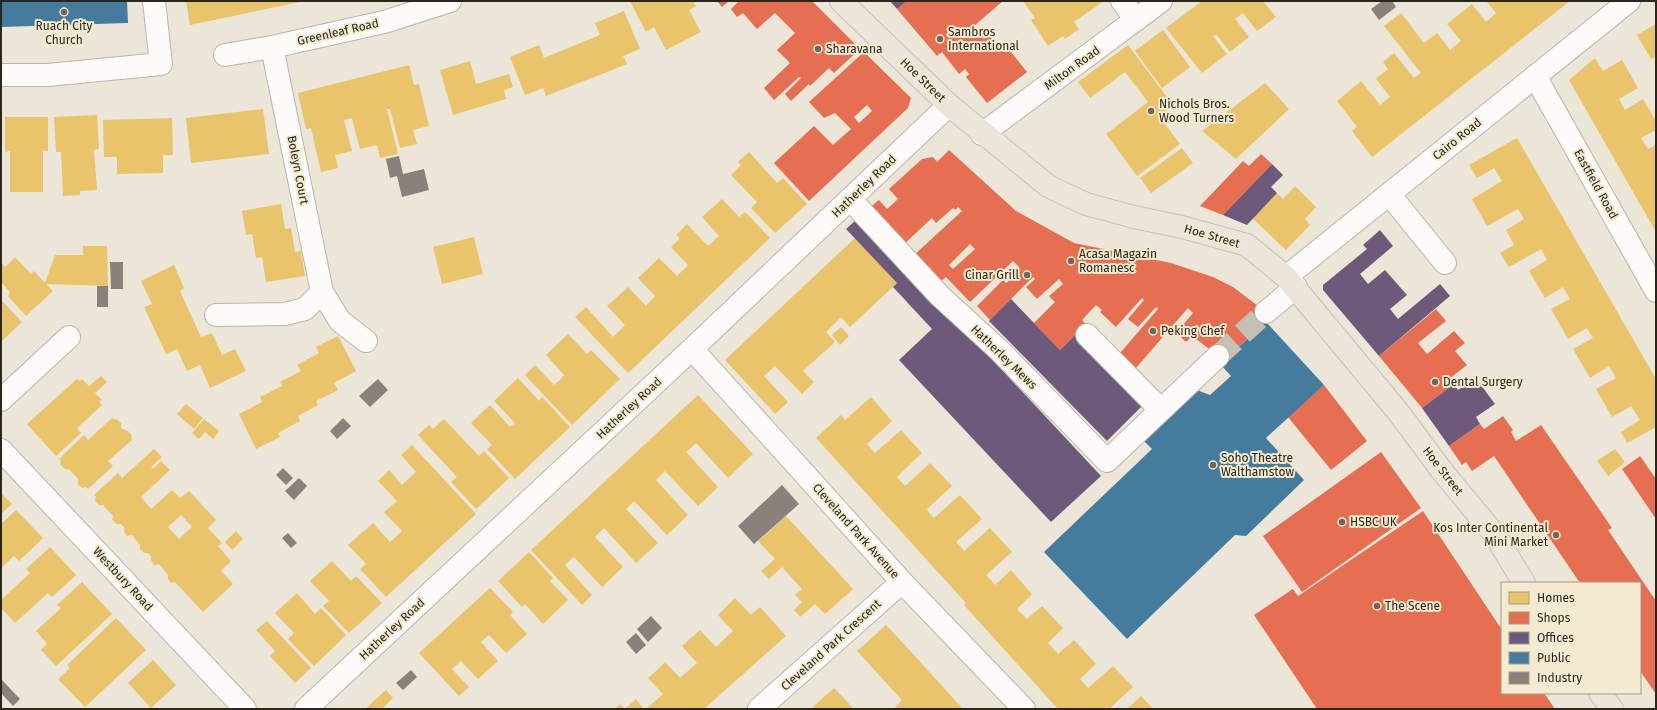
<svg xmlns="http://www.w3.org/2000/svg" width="1657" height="710" font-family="'Fira Sans',sans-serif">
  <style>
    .homes { fill: #e9c46a; fill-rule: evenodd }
    .shops { fill: #e76f51; fill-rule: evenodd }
    .offices { fill: #6d597a }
    .public { fill: #457b9d }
    .industry { fill: #8a817c }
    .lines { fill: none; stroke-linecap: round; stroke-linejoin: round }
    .minor-tunnel { stroke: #c4c0b2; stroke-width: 22; stroke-dasharray: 22 11; stroke-linecap: butt }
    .minor-casing { stroke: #bbb6ab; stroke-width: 24 }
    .major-casing { stroke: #c5c3bb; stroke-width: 24 }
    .minor { stroke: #fcfbf9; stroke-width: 22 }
    .major { stroke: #ebe5dc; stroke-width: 22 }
    .poi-dot { fill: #6d695e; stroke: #f3ead0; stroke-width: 1.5 }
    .labels { text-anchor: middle; stroke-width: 4; stroke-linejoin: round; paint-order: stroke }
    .poi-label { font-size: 12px; fill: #29261c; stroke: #f3ead0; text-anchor: start }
    .street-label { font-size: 12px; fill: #29261c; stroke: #f3ead0 }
  </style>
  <rect width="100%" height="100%" fill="#ebe6d8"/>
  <path class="homes" d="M 186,1 L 300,1 L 300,2 L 190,25 Z
    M 630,1 L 693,1 L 696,6 L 689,10 L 701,32 L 666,50 L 654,27 L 646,32 Z
    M 1023,1 L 1039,1 L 1040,2 L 1042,1 L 1104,1 L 1074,22 L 1079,29 L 1065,39 L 1063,36 L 1048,46 L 1031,20 L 1035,18 Z
    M 1202,1 L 1263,1 L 1276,17 L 1257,31 L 1243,13 L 1235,19 L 1249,37 L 1230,52 L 1216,34 L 1213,36 L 1227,54 L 1202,73 L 1166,28 Z
    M 1486,1 L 1570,1 L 1372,157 L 1352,131 L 1357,127 L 1337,101 L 1361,81 L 1380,105 L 1390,97 L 1376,79 L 1388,69 L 1383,62 L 1394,53 L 1414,78 L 1421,73 L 1384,26 L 1401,13 L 1424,43 L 1437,33 L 1450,50 L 1461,41 L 1447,24 L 1472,4 L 1486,22 L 1496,13 Z
    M 624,11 L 640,49 L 623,56 L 627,64 L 546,96 L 543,88 L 525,95 L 510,57 L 539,45 L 544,58 L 600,35 L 595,23 Z
    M 1656,24 L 1656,57 L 1651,59 L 1637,35 Z
    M 1163,30 L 1190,67 L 1162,88 L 1135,51 Z
    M 1128,45 L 1173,105 L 1159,116 L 1180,144 L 1137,176 L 1106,134 L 1148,102 L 1125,72 L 1090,98 L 1078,82 Z
    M 1595,58 L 1603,71 L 1622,60 L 1638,88 L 1619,99 L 1625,110 L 1643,99 L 1656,121 L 1656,130 L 1641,138 L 1648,149 L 1656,145 L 1656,232 L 1569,80 Z
    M 470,61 L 476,84 L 509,74 L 513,87 L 504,90 L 506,99 L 453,115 L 440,70 Z
    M 409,65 L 414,85 L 419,84 L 429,126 L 413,130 L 417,144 L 400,148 L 390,109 L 387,109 L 398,154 L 380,158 L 377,145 L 360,149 L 352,118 L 344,120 L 352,151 L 335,155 L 338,168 L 321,172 L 311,128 L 306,129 L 298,93 Z
    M 1265,83 L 1289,109 L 1236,159 L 1202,131 Z
    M 263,109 L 269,154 L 191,163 L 186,118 Z
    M 97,115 L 99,149 L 94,150 L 97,190 L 80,191 L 80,195 L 63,196 L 61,152 L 56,152 L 54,117 Z
    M 5,117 L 48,117 L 48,151 L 43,151 L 43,192 L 10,192 L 10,151 L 5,152 Z
    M 172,118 L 173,155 L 163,155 L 163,173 L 117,174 L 117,157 L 104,157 L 103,120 Z
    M 1517,138 L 1656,379 L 1656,427 L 1627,443 L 1621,432 L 1640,420 L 1631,406 L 1612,417 L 1596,389 L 1616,378 L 1609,366 L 1590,378 L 1573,349 L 1593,338 L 1587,328 L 1568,339 L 1551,309 L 1570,299 L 1567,294 L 1563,287 L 1545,298 L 1529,271 L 1547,260 L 1541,249 L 1509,267 L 1500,253 L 1514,245 L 1506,230 L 1524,219 L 1518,209 L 1487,226 L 1472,199 L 1502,181 L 1494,168 L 1477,178 L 1469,165 Z
    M 1182,148 L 1193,163 L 1151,193 L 1140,178 Z
    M 749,152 L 777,183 L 783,178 L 807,204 L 775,233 L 751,208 L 757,202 L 731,175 L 741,165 L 738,162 Z
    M 1295,186 L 1316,207 L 1305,219 L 1310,225 L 1286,250 L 1252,218 L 1277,193 L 1283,199 Z
    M 722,199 L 739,217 L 745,212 L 770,238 L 628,373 L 575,317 L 586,307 L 613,337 L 625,325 L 607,306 L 628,287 L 646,306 L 655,296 L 638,278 L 659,258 L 677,276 L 688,265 L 671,247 L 680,238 L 676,235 L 687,224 L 708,246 L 719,236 L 702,217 Z
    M 281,204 L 285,229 L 291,228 L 295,252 L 301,251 L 305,276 L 266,282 L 262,257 L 256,258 L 252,234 L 246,235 L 242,211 Z
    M 474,237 L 483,274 L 442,284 L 433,247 Z
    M 855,238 L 897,283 L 850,327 L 841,317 L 826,332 L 835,342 L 803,371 L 814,382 L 802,394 L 775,366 L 764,376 L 788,402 L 775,414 L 725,360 Z
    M 83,246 L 107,246 L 108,286 L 46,284 L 53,291 L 26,316 L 8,296 L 10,292 L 1,282 L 1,262 L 5,267 L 15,257 L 31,274 L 34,271 L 45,283 L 55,255 L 83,255 Z
    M 174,265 L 184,288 L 180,291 L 201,337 L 212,333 L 222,355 L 235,349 L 246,371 L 210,388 L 200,365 L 187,371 L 177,349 L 166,354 L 144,307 L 152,304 L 141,281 Z
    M 1,300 L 22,322 L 1,342 Z
    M 841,327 L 849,336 L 840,345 L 832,335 Z
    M 568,334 L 587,354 L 591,350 L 620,379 L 572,425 L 525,375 L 535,365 L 554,385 L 560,380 L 564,375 L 546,355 Z
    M 338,336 L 356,371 L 334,383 L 338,390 L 316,401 L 318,405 L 298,416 L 300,421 L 278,433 L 280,437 L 256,449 L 239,414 L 262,402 L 260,397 L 282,386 L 280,382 L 301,371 L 297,365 L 319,353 L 316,347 Z
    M 101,376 L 107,382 L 95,393 L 102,400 L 99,402 L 102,405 L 77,428 L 81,433 L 56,456 L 27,424 L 77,379 L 80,381 L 82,379 L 89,386 Z
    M 518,378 L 539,401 L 542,397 L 570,427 L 515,479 L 487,449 L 492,445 L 471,423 L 490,405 L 510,427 L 515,423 L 494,401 Z
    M 698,395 L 753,454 L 728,478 L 696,443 L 691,448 L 686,452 L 718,487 L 698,506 L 665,471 L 656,480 L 688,515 L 667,535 L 634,501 L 626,509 L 658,543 L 636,563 L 604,528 L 595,537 L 623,567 L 602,587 L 574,557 L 569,561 L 565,565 L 592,595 L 582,605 L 531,550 Z
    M 871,397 L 892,421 L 867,444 L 875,453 L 901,430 L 922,453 L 897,477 L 905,486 L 930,463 L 952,486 L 927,509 L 930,514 L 934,518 L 960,495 L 982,519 L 956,542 L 961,547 L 964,551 L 990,528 L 1012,552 L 986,575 L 991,580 L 995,585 L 1011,570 L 1032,594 L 1017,609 L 1027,619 L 1042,606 L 1063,628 L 1048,643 L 1058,654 L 1074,640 L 1096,664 L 1080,679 L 1088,688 L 1113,666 L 1133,687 L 1109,709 L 1058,709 L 964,605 L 966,603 L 816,438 L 841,415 L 845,420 Z
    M 186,404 L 203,418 L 194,429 L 177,414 Z
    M 112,418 L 117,420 L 121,423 L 121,428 L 128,431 L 131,434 L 132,440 L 108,461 L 113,466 L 88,489 L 86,487 L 82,488 L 78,484 L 78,479 L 69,469 L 65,469 L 60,464 L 61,460 L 59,459 L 84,435 L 88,440 Z
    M 204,419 L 219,431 L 213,439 L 205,432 L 199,439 L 192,433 Z
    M 444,419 L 479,456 L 484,451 L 509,478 L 476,509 L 451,482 L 457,477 L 418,435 L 429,425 L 433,429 Z
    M 412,445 L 476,514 L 386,597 L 360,569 L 366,564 L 348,545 L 373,523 L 390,542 L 402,531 L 384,512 L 397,501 L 378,481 L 389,470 L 402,485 L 416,472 L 401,455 Z
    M 154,449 L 162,457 L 151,467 L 153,469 L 161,461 L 170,470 L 141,497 L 151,509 L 172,490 L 180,498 L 189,491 L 216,520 L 208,528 L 222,543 L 218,546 L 231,561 L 221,571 L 233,584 L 203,612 L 175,582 L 171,583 L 168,579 L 168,575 L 159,564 L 154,565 L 151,560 L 151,556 L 148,553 L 144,553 L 140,549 L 140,545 L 132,535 L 127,536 L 124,531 L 124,527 L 121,524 L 117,524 L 112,520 L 113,516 L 103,505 L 99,505 L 95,501 L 96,497 L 94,495 L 118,473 L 122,478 ZM 181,515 L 192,527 L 179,539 L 168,527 Z
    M 1615,449 L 1625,462 L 1608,476 L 1597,461 Z
    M 1,493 L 12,504 L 1,514 Z
    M 16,510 L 43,538 L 19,561 L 14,556 L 1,568 L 1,524 Z
    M 786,516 L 853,589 L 825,614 L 815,604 L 800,617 L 794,610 L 802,602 L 795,595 L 802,589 L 782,567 L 769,579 L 761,571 L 775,559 L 758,541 Z
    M 236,531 L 243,539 L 232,550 L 225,542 Z
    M 50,547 L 76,575 L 52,597 L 48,593 L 15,623 L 1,608 L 1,600 L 30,573 L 26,569 Z
    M 529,552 L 553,578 L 550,581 L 568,600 L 543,624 L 525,604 L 522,607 L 498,581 Z
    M 332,561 L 351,581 L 356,576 L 382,603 L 349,633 L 323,606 L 329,601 L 310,581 Z
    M 82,582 L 112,614 L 56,666 L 41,650 L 47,644 L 36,631 L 61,608 L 57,605 Z
    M 490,588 L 513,612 L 510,615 L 527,634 L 506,653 L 489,635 L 481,642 L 498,661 L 478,679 L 461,661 L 452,669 L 469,687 L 459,696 L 419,653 Z
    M 297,593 L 315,614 L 321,608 L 346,635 L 314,666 L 288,639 L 294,633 L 275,613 Z
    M 735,598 L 751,615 L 760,607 L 786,636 L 704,709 L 646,709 L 663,694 L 648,678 L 656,671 L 665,662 L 680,678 L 697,663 L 682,646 L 700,630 L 716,647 L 733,631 L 718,615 Z
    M 116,618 L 146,650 L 85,707 L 58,679 L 70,668 L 67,665 Z
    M 267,621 L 311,668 L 295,683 L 270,656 L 275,651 L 256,630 Z
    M 886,625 L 903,643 L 963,709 L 897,709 L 895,707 L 902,700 L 857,651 Z
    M 153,660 L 176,685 L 151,708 L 128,683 Z
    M 834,688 L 854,709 L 811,709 L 816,704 Z
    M 386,690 L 393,698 L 382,709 L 365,709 Z
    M 1141,696 L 1153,709 L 1127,709 Z
    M 636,699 L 644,709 L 615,709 L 620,704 L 625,709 Z"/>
  <path class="shops" d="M 717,1 L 729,1 L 722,7 Z
    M 739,1 L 812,1 L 860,49 L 834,73 L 829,68 L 810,86 L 809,84 L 791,101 L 785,94 L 801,78 L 799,77 L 774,100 L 764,88 L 790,63 L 777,50 L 795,33 L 775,13 L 757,29 L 743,13 L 737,17 L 731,9 Z
    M 907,1 L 1003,1 L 974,26 L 984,39 L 989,35 L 1001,51 L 1007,47 L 1027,72 L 987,103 L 966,77 L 969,74 L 965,69 L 959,74 L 942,52 L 937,56 L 897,9 Z
    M 864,52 L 911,98 L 908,108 L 809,201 L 774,163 L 814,126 L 833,145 L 851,129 L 835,113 L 824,118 L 809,102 ZM 867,105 L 872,111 L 859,123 L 854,117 Z
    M 949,150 L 1016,211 L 1074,243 L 1171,263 L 1213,277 L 1233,287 L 1266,312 L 1266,322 L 1224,360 L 1192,336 L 1186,342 L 1176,333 L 1193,313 L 1188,308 L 1136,368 L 1120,353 L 1158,309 L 1156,307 L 1138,327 L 1128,319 L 1144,300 L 1142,298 L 1116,327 L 1100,312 L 1102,310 L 1096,305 L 1082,320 L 1086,324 L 1060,350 L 1034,323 L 1055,302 L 1049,296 L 1063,284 L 1059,279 L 1037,299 L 1026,287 L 1035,279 L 1033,277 L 990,320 L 977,306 L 1003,280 L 1006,283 L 1017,274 L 1014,271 L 1019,267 L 1013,261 L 970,302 L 946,277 L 938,284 L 913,256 L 962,211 L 958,207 L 955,210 L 953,208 L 936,223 L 932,218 L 902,246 L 868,209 L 879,200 L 887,209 L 898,199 L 889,189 L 922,159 L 933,157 L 937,162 ZM 970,244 L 975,249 L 953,269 L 949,265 Z
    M 1261,154 L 1272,164 L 1223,215 L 1200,206 L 1243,161 L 1249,166 Z
    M 1436,309 L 1446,321 L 1418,343 L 1427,354 L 1454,331 L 1465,343 L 1455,351 L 1467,365 L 1449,379 L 1454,384 L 1422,408 L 1379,356 Z
    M 1324,385 L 1367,441 L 1331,470 L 1288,417 Z
    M 1503,416 L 1513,430 L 1511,432 L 1516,441 L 1541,425 L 1612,528 L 1608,530 L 1656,601 L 1656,694 L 1640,671 L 1640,583 L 1580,583 L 1494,456 L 1472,471 L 1466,462 L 1462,465 L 1449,446 L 1480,424 L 1484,429 Z
    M 1381,452 L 1421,508 L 1302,592 L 1263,536 Z
    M 1640,456 L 1656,479 L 1656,519 L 1622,469 Z
    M 1423,511 L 1502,630 L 1502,693 L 1544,693 L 1555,709 L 1317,709 L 1254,615 L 1293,589 L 1298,596 Z"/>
  <path class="offices" d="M 890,1 L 907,1 L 897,9 Z
    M 1272,164 L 1283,175 L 1271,187 L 1277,193 L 1247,225 L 1223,215 Z
    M 856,220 L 971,337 L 1101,476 L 1051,522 L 899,360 L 932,329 L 893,287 L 897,283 L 846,229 Z
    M 1380,230 L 1393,246 L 1360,274 L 1368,284 L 1385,270 L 1407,295 L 1390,309 L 1398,319 L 1440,284 L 1450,296 L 1379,356 L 1323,290 L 1323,285 L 1367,249 L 1363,245 Z
    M 1011,299 L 1060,350 L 1075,335 L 1143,405 L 1107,441 L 989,321 Z
    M 1475,377 L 1495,404 L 1476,417 L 1480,424 L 1449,446 L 1422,408 L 1454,384 L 1458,390 Z"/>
  <path class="public" d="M 1,1 L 127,1 L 128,23 L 1,27 Z
    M 1266,322 L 1324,385 L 1266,438 L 1304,480 L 1246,536 L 1235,535 L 1127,639 L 1044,552 L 1152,449 L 1142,439 L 1194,389 L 1210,395 L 1231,376 L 1220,364 Z"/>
  <path class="industry" d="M 1382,1 L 1392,1 L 1396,7 L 1379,20 L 1371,9 Z
    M 399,156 L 403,174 L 424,169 L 429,190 L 402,197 L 397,176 L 390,178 L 386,159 Z
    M 110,262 L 123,262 L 123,289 L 111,289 Z
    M 97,286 L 108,286 L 108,307 L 97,307 Z
    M 378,379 L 388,390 L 370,407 L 359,396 Z
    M 343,418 L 351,426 L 337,439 L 330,431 Z
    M 283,468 L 293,478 L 286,485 L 276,475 Z
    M 299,478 L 307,486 L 294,500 L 285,491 Z
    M 782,485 L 799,504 L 754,544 L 738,526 Z
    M 288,533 L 297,543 L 291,548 L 282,538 Z
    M 651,616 L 662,628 L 648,642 L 637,629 Z
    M 636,633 L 646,645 L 636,654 L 626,642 Z
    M 411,670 L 417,677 L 403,690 L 396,683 Z
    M 1,679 L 20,699 L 13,706 L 1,693 Z"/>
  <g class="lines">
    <path class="minor-tunnel" d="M 1218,356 L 1266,312"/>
    <defs>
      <path id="minor" d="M 1122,1 L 1136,20
        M 272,47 L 322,292 L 340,321 L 366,341
        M 225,55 L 272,47 L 384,22 L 450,1
        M 1,75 L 48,75 L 161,64 L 154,1
        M 1535,76 L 1656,291
        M 982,134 L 1161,1
        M 1389,194 L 1445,263
        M 850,199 L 940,296 L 1000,351 L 1107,461 L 1218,356
        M 1286,277 L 1629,1
        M 1266,312 L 1296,287
        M 216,315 L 285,314 L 305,309 L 322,292
        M 1087,335 L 1161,410
        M 692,349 L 902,582 L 1024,709
        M 1,400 L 69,337
        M 1,450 L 245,709
        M 306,709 L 692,349 L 949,105
        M 759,709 L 902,582"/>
      <path id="major" d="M 841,1 L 949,105 L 1048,186 L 1086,204 L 1134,217 L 1182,227 L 1247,245 L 1286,277 L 1399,413 L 1442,471 L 1495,535 L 1524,583
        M 1600,693 L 1612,709"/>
    </defs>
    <use href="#minor" class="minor-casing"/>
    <use href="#major" class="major-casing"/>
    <use href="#minor" class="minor"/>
    <use href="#major" class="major"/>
  </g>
  <g class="poi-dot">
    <circle cx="64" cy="12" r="4"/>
    <circle cx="940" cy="39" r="4"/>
    <circle cx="818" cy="49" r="4"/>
    <circle cx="1151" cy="111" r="4"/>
    <circle cx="1071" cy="261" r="4"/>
    <circle cx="1027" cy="275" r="4"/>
    <circle cx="1153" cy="331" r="4"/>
    <circle cx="1435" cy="382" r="4"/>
    <circle cx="1213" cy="465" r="4"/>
    <circle cx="1342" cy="522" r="4"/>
    <circle cx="1556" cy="535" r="4"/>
    <circle cx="1377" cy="606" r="4"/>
  </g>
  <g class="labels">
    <g class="poi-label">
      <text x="64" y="30" text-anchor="middle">Ruach City<tspan x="64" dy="14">Church</tspan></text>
      <text x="948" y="36">Sambros<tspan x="948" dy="14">International</tspan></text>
      <text x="826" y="53">Sharavana</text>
      <text x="1159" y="108">Nichols Bros.<tspan x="1159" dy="14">Wood Turners</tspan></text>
      <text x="1079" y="258">Acasa Magazin<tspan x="1079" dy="14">Romanesc</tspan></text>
      <text x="1019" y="279" text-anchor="end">Cinar Grill</text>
      <text x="1161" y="335">Peking Chef</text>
      <text x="1443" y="386">Dental Surgery</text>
      <text x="1221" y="462">Soho Theatre<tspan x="1221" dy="14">Walthamstow</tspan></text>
      <text x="1350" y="526">HSBC UK</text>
      <text x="1548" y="532" text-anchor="end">Kos Inter Continental<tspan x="1548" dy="14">Mini Market</tspan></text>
      <text x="1385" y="610">The Scene</text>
    </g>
    <g class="street-label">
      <text transform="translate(338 32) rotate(-13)" y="4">Greenleaf Road</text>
      <text transform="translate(1072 68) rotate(-36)" y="4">Milton Road</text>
      <text transform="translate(923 80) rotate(44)" y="4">Hoe Street</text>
      <text transform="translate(1457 139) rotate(-39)" y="4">Cairo Road</text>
      <text transform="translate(298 170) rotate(79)" y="4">Boleyn Court</text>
      <text transform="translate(1596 184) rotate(61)" y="4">Eastfield Road</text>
      <text transform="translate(864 186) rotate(-44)" y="4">Hatherley Road</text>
      <text transform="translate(1212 236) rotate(16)" y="4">Hoe Street</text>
      <text transform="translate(1004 357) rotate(44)" y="4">Hatherley Mews</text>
      <text transform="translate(629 408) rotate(-43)" y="4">Hatherley Road</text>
      <text transform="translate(1443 471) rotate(52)" y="4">Hoe Street</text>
      <text transform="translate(856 531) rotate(48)" y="4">Cleveland Park Avenue</text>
      <text transform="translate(123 579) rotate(47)" y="4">Westbury Road</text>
      <text transform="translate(392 629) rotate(-43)" y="4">Hatherley Road</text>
      <text transform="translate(831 645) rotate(-42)" y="4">Cleveland Park Crescent</text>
    </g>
  </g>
  <rect width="1657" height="710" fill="none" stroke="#29261c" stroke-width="4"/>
  <rect x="1501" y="582" width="140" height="112" fill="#f3ead0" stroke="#a29c88"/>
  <rect x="1509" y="592" width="20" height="12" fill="#e9c46a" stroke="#a29c88"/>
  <text x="1537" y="602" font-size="12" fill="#29261c">Homes</text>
  <rect x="1509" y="612" width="20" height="12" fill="#e76f51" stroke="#a29c88"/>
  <text x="1537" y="622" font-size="12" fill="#29261c">Shops</text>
  <rect x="1509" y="632" width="20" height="12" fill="#6d597a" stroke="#a29c88"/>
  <text x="1537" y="642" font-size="12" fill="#29261c">Offices</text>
  <rect x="1509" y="652" width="20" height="12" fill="#457b9d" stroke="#a29c88"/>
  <text x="1537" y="662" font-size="12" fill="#29261c">Public</text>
  <rect x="1509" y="672" width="20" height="12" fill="#8a817c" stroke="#a29c88"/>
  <text x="1537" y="682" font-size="12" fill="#29261c">Industry</text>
</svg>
